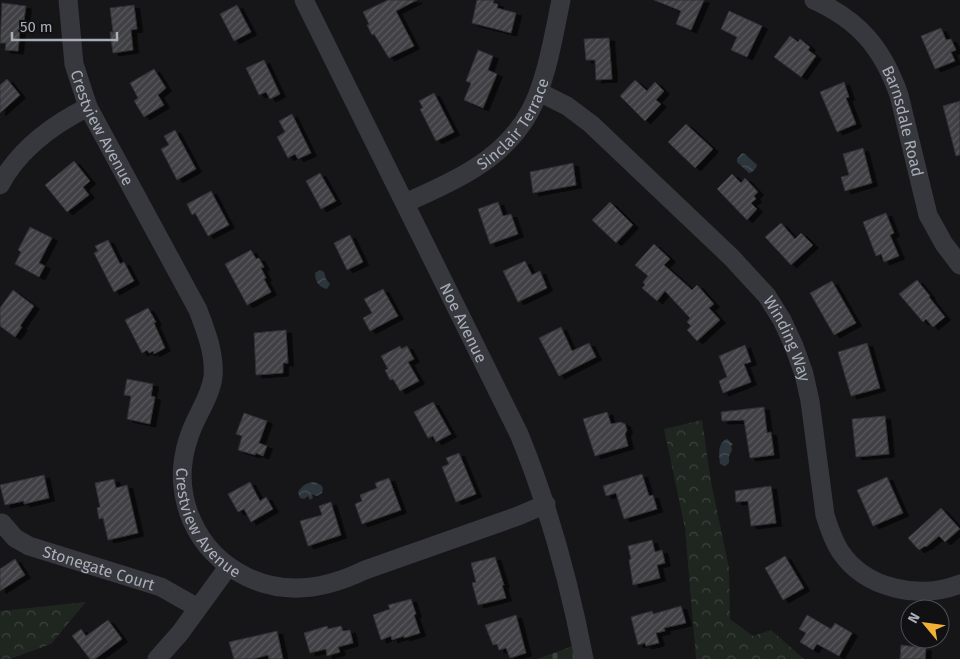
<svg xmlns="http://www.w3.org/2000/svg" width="960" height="659" font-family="'Fira Sans',sans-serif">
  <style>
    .forest { fill: url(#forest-crowns) }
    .cemetery { fill: url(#cemetery-stones) }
    .water { fill: url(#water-waves) }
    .building { fill: url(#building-hatch); stroke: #303034; filter: url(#shadow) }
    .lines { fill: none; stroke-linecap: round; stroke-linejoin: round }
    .minor { stroke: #37383d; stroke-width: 19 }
    .labels { text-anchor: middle; stroke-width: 4; stroke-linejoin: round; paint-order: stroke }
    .street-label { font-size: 16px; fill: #a8adb8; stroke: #111113 }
  </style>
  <defs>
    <pattern id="forest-crowns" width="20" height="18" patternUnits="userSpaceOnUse" patternTransform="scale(1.25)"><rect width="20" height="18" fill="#1e261f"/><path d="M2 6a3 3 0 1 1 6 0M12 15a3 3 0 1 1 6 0" fill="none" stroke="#3c433d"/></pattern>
    <pattern id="cemetery-stones" width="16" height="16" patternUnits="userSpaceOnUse" patternTransform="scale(1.25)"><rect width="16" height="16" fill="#1e261f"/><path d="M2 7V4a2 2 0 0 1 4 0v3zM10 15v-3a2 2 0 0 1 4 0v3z" fill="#3c433d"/></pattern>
    <pattern id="water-waves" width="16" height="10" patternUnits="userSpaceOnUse" patternTransform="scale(1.25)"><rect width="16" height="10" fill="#2c353c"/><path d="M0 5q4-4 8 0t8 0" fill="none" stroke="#485056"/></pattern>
    <pattern id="building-hatch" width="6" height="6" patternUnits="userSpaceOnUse" patternTransform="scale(1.25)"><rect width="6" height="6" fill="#404145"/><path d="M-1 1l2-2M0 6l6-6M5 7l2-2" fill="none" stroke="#595a5e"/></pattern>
    <filter id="shadow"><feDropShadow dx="5.5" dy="3" stdDeviation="0" flood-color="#0009"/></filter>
  </defs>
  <rect width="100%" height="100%" fill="#161618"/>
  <path class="forest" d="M 702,420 L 711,482 L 729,568 L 730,619 L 753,636 L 771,630 L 804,659 L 696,659 L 685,528 L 664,429 Z
    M 86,602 L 51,644 L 10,659 L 0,659 L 0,611 Z"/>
  <path class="cemetery" d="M 578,644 L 581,659 L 537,659 Z"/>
  <path class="water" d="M 742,153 L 745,154 L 757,165 L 756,168 L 752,172 L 749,173 L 737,162 L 737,159 Z
    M 320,270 L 324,272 L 326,279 L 330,284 L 327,289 C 319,288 315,281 315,273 Z
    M 727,439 L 733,444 L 731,446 L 732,450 L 729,456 L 729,463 L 725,466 L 720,464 C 719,455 717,443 727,439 Z
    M 314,482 L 321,485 L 323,488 L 322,493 L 317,496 L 311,494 L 313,498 L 310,500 L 308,496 L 304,499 L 300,498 L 298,492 C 303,485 306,483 314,482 Z"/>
  <path class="building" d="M 388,0 L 417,0 L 396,11 L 414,46 L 389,58 L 374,34 L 372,35 L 367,25 L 369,24 L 363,12 Z
    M 477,0 L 494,0 L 493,3 L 498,4 L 497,8 L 516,13 L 511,33 L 472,23 Z
    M 654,0 L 704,0 L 691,30 L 676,24 L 681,11 Z
    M 2,3 L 26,6 L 23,28 L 20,30 L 18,51 L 5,50 L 6,43 L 0,43 Z
    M 134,5 L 137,29 L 131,30 L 133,50 L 113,53 L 110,32 L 113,32 L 110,8 Z
    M 237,5 L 251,32 L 234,41 L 220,14 Z
    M 729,11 L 762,26 L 747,57 L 731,50 L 737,37 L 721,29 Z
    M 941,28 L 946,40 L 951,39 L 956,50 L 951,52 L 955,61 L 935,69 L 921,36 Z
    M 790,36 L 798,42 L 800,39 L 810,47 L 808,50 L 816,56 L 801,77 L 774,57 Z
    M 609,38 L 612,79 L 596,80 L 595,60 L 586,60 L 584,39 Z
    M 478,50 L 493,56 L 488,70 L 497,74 L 483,108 L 464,100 L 471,83 L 466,81 Z
    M 264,60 L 280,94 L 270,99 L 266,92 L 259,95 L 246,68 Z
    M 154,69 L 166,88 L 158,95 L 164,105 L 144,117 L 134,101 L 138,98 L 130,83 Z
    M 7,79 L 20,95 L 0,113 L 0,85 Z
    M 635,80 L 647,91 L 655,82 L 664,91 L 656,100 L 661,104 L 645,121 L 620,96 Z
    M 844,82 L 849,97 L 846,98 L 856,124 L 837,132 L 820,92 Z
    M 434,93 L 454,132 L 436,141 L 420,109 L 423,108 L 419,101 Z
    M 960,101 L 960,155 L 956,156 L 943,106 Z
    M 292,114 L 311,153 L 298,159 L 295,154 L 288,158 L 277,137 L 285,132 L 279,121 Z
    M 686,124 L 713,149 L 695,168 L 668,142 Z
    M 175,130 L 196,169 L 177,180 L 161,149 L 169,145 L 164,136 Z
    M 863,148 L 872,183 L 845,191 L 841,177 L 849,175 L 843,154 Z
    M 74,161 L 90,181 L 83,187 L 89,195 L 67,212 L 45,185 Z
    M 573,163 L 576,185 L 533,193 L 530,172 Z
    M 320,173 L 336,201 L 321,209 L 306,181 Z
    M 732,174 L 741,183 L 745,178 L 758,192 L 754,196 L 756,199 L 751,203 L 757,209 L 747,220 L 717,189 Z
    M 211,191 L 229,225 L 208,236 L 195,213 L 192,215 L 187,204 Z
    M 498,202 L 503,216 L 511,214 L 518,234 L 490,244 L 478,209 Z
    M 610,202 L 633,225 L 616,243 L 592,220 Z
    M 886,213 L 894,233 L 890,235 L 899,256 L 884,262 L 881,254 L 876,256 L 863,222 Z
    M 781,223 L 795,239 L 801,233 L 813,245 L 791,265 L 765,237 Z
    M 30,227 L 52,238 L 39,263 L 45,266 L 39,277 L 15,264 L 21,252 L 18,250 Z
    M 350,235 L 363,262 L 347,270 L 334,243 Z
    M 108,240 L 120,264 L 124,262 L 134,281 L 114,292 L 94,253 L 98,251 L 95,246 Z
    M 654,244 L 670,259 L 664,265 L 692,290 L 697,285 L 714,304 L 709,308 L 720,320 L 697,341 L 687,330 L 691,326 L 687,322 L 690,318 L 665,291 L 657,301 L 642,288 L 645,285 L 643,282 L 648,276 L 635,265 Z
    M 251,250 L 256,259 L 259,258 L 264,267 L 261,268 L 266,278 L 264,279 L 271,292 L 247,305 L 225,264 Z
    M 525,261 L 532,275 L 540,271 L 547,288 L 518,302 L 503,271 Z
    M 917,280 L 930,296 L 929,297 L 945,317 L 933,327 L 926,319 L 923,322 L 899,294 Z
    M 832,281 L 856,323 L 834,335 L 810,293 Z
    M 383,289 L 398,316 L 370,331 L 363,318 L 372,313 L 364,299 Z
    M 13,290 L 34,306 L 20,326 L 22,327 L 15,337 L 0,326 L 0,308 Z
    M 148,308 L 156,322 L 154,323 L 165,348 L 154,354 L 153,351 L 149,353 L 147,350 L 142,353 L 125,320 Z
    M 561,327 L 572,351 L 589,343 L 596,357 L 559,376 L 539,338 Z
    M 286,330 L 288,363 L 283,363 L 283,373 L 256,375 L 254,333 Z
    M 867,343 L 880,388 L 851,396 L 838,352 Z
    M 745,345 L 751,362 L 744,364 L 751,382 L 723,393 L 719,381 L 727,377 L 719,356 Z
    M 400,346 L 401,349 L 407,346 L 414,359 L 408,362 L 419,381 L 400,391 L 393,379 L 390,380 L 385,370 L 388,369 L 381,356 Z
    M 127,379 L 153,384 L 151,396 L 155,397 L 150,424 L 127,419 L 131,396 L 124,395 Z
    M 433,402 L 451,434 L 436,442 L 433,436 L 428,438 L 414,412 Z
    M 764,407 L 767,433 L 771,432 L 774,455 L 750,458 L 744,420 L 722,421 L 721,412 Z
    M 607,412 L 611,424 L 621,422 L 625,424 L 627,430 L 625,434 L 628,446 L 595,456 L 583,419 Z
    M 244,413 L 267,421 L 259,443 L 267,446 L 263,456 L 256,453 L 255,455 L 238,450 L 242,436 L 236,434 Z
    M 885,416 L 889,454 L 856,457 L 852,419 Z
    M 459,453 L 476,494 L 456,502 L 442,467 L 449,464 L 446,458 Z
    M 642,474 L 649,496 L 653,495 L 657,509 L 624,519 L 616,493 L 606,496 L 603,486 Z
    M 44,475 L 49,498 L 24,504 L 24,501 L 5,505 L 0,485 Z
    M 887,477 L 903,513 L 873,526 L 857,490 Z
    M 389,478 L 401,510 L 362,524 L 355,504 L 362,501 L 360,495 L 377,488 L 375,483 Z
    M 114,479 L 116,488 L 127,485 L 138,533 L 108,540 L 103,518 L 99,519 L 97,508 L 100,507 L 95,483 Z
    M 250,482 L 260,501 L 266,497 L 273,509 L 251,522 L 244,509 L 238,512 L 228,494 Z
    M 771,486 L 776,523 L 751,526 L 748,501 L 736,502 L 735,491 Z
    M 331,502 L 341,535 L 308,546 L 300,521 L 322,515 L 319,506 Z
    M 941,508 L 960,529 L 945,542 L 939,536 L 926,547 L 925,546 L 919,550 L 908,538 Z
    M 652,540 L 655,552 L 662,550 L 665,563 L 657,565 L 660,578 L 633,585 L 629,560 L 631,559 L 628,546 Z
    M 785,556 L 804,588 L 783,600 L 765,568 Z
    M 495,557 L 504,585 L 502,585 L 506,598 L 478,605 L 472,583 L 476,582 L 471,563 Z
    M 15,559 L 25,575 L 0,591 L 0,569 Z
    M 411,599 L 416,614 L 414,615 L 420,633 L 404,638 L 404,636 L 392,640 L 391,636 L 381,640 L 373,615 L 390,609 L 388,605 Z
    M 681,606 L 686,623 L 664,628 L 665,631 L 656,633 L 659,643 L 646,646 L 645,643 L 638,645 L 631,617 L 652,611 L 653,614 Z
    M 516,615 L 526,653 L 510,658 L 506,648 L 499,650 L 497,644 L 493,645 L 485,625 Z
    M 807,615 L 831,629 L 835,623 L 852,633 L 839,656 L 817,644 L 813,650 L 800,642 L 806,633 L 799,629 Z
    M 108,620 L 122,639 L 95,659 L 90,659 L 72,636 L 81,629 L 86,636 Z
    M 327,626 L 328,629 L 341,626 L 343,631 L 350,630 L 353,643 L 338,647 L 340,652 L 327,656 L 326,649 L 310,653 L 304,633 Z
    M 277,631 L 283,659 L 269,659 L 268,655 L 253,659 L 234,659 L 229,642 Z
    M 901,645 L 926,648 L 925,659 L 900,659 Z"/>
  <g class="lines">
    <g class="minor">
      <path id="s1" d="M 68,0 L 74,64 L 88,107 L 198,310 C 206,331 215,354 213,377 C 210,399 194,418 188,440 C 170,495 196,553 247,577 C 286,596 328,588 365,570 L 518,516 L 546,504"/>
      <path id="s2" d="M 304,0 L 519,434 C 549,507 569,581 584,659"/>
      <path id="s3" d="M 814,0 C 859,20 883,49 899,95 L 928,215 L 944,244 L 960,265"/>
      <path id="s4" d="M 539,92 L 567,106 L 591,124 L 732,258 L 767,296 L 782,320 L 794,346 L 804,374 L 810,401 L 825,515 C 829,528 833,540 840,551 C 865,589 919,600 960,584"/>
      <path d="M 0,185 C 19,149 52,125 88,107"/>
      <path id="s5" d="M 405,203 C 453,182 503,160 529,113 C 546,84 554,33 561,0"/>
      <path id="s6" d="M 2,523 L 15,538 L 29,546 L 161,587 L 198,608"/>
      <path d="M 157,659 L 180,633 L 228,567"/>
    </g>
  </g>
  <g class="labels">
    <g class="street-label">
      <text dy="6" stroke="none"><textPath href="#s5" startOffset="138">Sinclair Terrace</textPath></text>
      <text dy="6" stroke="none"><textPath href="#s3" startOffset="158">Barnsdale Road</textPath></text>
      <text dy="6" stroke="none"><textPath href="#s1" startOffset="134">Crestview Avenue</textPath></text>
      <text dy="6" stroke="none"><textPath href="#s2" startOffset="360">Noe Avenue</textPath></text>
      <text dy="6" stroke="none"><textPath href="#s4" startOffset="355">Winding Way</textPath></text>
      <text dy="6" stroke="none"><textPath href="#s1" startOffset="569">Crestview Avenue</textPath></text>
      <text dy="6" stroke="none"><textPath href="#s6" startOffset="109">Stonegate Court</textPath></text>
    </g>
  </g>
  <g transform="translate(925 624) rotate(299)"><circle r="24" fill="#111113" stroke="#4d4f55"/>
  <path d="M0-4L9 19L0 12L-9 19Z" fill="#f2b134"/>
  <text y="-8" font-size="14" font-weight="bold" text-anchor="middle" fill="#a8adb8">N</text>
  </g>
  <path d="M12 32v8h105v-8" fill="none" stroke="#a8adb8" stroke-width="2.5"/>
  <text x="20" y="32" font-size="15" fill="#a8adb8" stroke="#111113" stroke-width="4" paint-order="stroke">50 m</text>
</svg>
